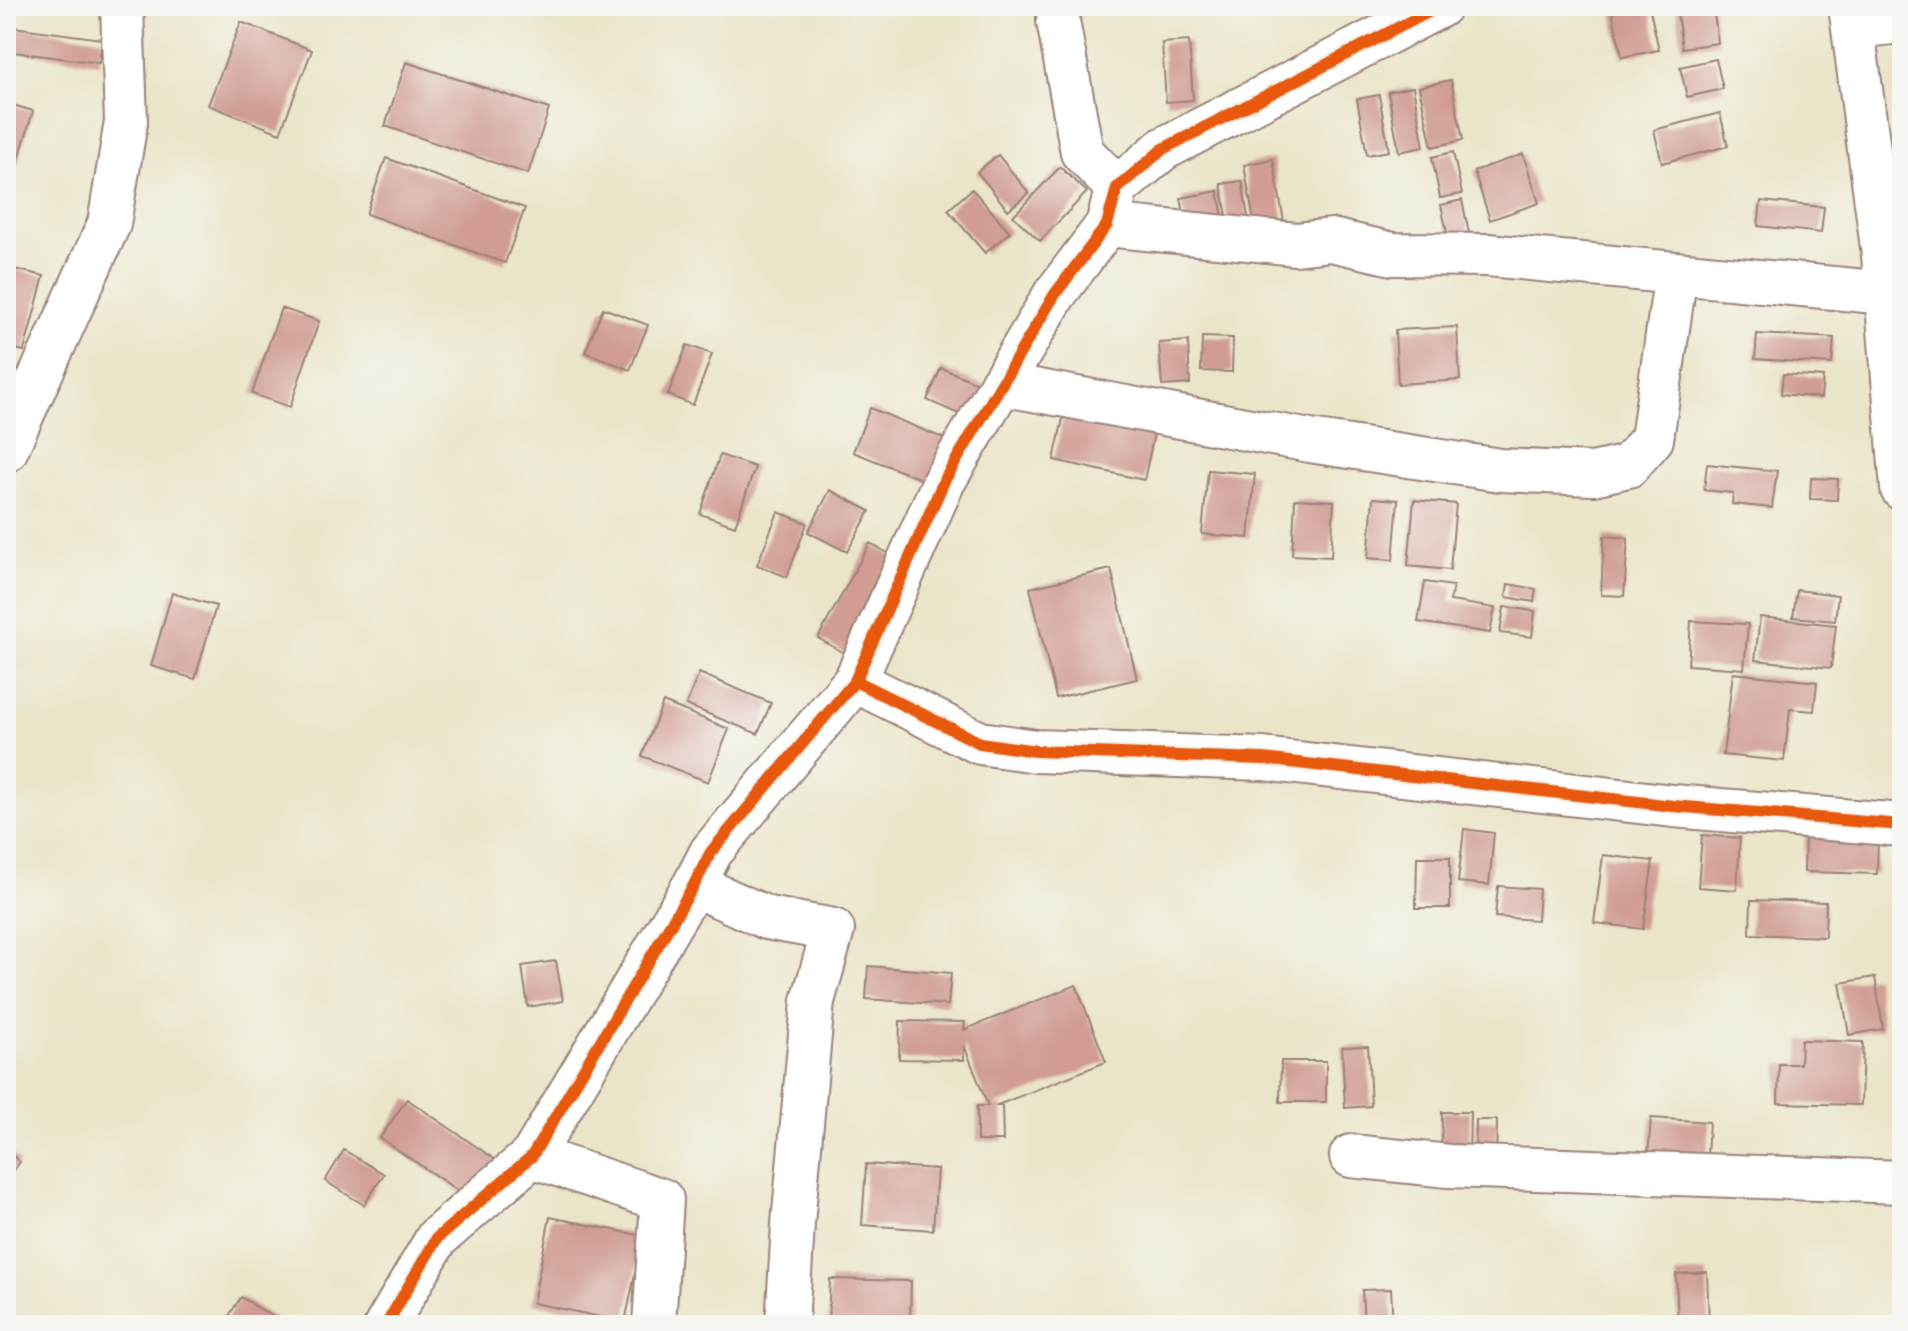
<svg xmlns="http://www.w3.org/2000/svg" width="1908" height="1331" font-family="'Gochi Hand',sans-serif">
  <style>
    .building { fill: #d09c93 }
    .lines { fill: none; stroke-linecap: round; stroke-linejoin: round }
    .minor-casing { stroke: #9a827a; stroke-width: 46 }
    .minor { stroke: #fff; stroke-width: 42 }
    .cycleway-casing { stroke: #f6f6f2; stroke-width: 17 }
    .cycleway { stroke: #e8590c; stroke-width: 12 }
  </style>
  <rect width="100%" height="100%" fill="#f6f6f2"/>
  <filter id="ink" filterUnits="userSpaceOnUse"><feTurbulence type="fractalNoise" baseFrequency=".0125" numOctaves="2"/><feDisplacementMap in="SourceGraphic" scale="16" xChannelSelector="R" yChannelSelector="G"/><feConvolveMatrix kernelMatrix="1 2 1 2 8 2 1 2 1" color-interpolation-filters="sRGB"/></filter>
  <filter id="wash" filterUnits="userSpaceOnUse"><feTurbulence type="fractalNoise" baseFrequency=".006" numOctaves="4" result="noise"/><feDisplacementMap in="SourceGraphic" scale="32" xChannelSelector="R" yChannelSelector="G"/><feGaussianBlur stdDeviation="1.8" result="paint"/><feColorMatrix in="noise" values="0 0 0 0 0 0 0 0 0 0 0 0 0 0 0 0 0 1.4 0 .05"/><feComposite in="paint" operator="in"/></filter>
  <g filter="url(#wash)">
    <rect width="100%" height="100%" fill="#eae5c8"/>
    <g id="blocks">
      <path class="building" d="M 1611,6 L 1649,6 L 1659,50 L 1622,57 Z
        M 1676,6 L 1713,6 L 1718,43 L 1682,48 Z
        M 241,22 L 312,50 L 280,133 L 208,105 Z
        M 6,26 L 102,39 L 99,63 L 6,51 Z
        M 1189,41 L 1193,100 L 1166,102 L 1162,43 Z
        M 1716,59 L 1723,89 L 1687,97 L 1680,67 Z
        M 406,62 L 549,109 L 528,174 L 385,126 Z
        M 1451,80 L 1463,140 L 1432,147 L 1419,87 Z
        M 1413,87 L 1424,147 L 1399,152 L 1388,92 Z
        M 1379,95 L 1389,151 L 1367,155 L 1357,99 Z
        M 6,103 L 33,111 L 17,166 L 6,163 Z
        M 1720,113 L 1728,146 L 1662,163 L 1654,130 Z
        M 1453,152 L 1462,194 L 1440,198 L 1432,157 Z
        M 1523,154 L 1539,203 L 1490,220 L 1474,171 Z
        M 998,155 L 1029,193 L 1008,210 L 977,172 Z
        M 386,158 L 525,208 L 505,263 L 366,214 Z
        M 1273,159 L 1284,222 L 1255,227 L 1244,165 Z
        M 1060,167 L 1087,192 L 1040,241 L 1013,216 Z
        M 1242,181 L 1249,223 L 1229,227 L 1221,184 Z
        M 972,189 L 1010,232 L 985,253 L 948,210 Z
        M 1218,191 L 1224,222 L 1187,229 L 1181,198 Z
        M 1462,200 L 1471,243 L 1450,247 L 1441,205 Z
        M 1761,201 L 1824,207 L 1821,233 L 1758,226 Z
        M 6,267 L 44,276 L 24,351 L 6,347 Z
        M 281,308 L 319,321 L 290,407 L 252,394 Z
        M 603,308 L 648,325 L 630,370 L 585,352 Z
        M 1457,327 L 1460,380 L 1398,384 L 1395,330 Z
        M 1757,334 L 1834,338 L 1832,364 L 1755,359 Z
        M 1202,337 L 1233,338 L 1232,372 L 1201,371 Z
        M 1188,341 L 1190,384 L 1162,386 L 1159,343 Z
        M 687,345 L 712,354 L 693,405 L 668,395 Z
        M 941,368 L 985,386 L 970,419 L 927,400 Z
        M 1783,374 L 1823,377 L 1821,398 L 1781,394 Z
        M 870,408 L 950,441 L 933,484 L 853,452 Z
        M 1064,414 L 1154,434 L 1144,480 L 1054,460 Z
        M 720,455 L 755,467 L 735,526 L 700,514 Z
        M 1707,464 L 1777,471 L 1772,508 L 1732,504 L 1733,493 L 1704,490 Z
        M 1208,470 L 1255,474 L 1249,538 L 1202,534 Z
        M 1811,478 L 1838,479 L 1837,500 L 1810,499 Z
        M 830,490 L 870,511 L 847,552 L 808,532 Z
        M 1373,498 L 1398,500 L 1393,560 L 1368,558 Z
        M 1295,499 L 1334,501 L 1331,557 L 1292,555 Z
        M 1414,500 L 1456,504 L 1450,570 L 1408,566 Z
        M 778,512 L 807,523 L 787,577 L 757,565 Z
        M 1604,536 L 1628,538 L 1624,596 L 1601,595 Z
        M 870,543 L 898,559 L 846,654 L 818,638 Z
        M 1111,569 L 1137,679 L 1056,698 L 1030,588 Z
        M 1425,582 L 1453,586 L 1450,601 L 1495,608 L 1490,633 L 1418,622 Z
        M 1508,584 L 1536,589 L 1534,602 L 1506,597 Z
        M 1797,590 L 1838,595 L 1835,621 L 1793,617 Z
        M 172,593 L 216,606 L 195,679 L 151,666 Z
        M 1504,607 L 1535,611 L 1532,637 L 1500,633 Z
        M 1760,617 L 1836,625 L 1831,668 L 1755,660 Z
        M 1691,621 L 1748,624 L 1744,669 L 1688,665 Z
        M 699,673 L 771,703 L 758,734 L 686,705 Z
        M 1733,673 L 1817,682 L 1814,711 L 1790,709 L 1784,761 L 1723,755 Z
        M 663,702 L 729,729 L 708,782 L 642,756 Z
        M 1464,829 L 1494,833 L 1489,885 L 1458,882 Z
        M 1805,834 L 1878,836 L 1877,874 L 1804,872 Z
        M 1702,835 L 1740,838 L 1737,890 L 1698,887 Z
        M 1603,855 L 1653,861 L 1643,929 L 1594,923 Z
        M 1417,857 L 1450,857 L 1450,908 L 1416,908 Z
        M 1498,886 L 1539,889 L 1537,920 L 1495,917 Z
        M 1751,900 L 1826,902 L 1825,937 L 1750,934 Z
        M 556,961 L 563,1001 L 528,1007 L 522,966 Z
        M 868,966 L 951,973 L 948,1005 L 866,999 Z
        M 1875,977 L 1883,1029 L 1849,1035 L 1840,983 Z
        M 1076,985 L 1106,1062 L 995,1106 L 1002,1106 L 1003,1141 L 977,1141 L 977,1106 L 988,1106 L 964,1045 L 964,1060 L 899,1059 L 900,1021 L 965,1022 L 964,1030 Z
        M 1801,1040 L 1863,1042 L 1861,1105 L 1778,1103 L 1779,1064 L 1800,1064 Z
        M 1368,1046 L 1371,1106 L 1345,1108 L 1342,1047 Z
        M 1281,1061 L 1326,1061 L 1326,1102 L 1280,1102 Z
        M 407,1099 L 496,1160 L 470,1199 L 380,1138 Z
        M 1442,1112 L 1470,1112 L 1469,1163 L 1441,1162 Z
        M 1651,1118 L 1709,1122 L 1706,1172 L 1647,1170 Z
        M 1476,1120 L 1497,1120 L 1496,1164 L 1475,1164 Z
        M 6,1150 L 20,1162 L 6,1180 Z
        M 344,1150 L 384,1174 L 364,1205 L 325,1181 Z
        M 866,1164 L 937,1169 L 933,1230 L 862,1225 Z
        M 550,1217 L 643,1236 L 625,1322 L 533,1303 Z
        M 1707,1272 L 1709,1325 L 1678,1325 L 1676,1274 Z
        M 830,1279 L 911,1281 L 910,1325 L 828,1325 Z
        M 1391,1289 L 1393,1325 L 1364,1325 L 1362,1290 Z
        M 241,1297 L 286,1325 L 223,1325 Z"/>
    </g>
  </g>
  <g filter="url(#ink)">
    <use href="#blocks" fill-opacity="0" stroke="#9a827a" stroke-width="2"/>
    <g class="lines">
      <defs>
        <path id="minor" d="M 1059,6 L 1058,21 L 1082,152 L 1117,188
          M 1850,6 L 1883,255 L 1902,489
          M 1853,27 L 1902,22
          M 1107,225 L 1296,244 L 1331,240 L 1393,254 L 1488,255 L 1886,293
          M 1001,384 L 1310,441 L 1500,470 L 1593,474 L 1628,466 L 1652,439 L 1676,273
          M 6,451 L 109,224 L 126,122 L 122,6
          M 855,681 L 980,743 L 1036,751 L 1263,759 L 1673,806 L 1902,825
          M 694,885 L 767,918 L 833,930 L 813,1001 L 793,1224 L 787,1325
          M 532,1156 L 662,1200 L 654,1325
          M 1351,1156 L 1449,1166 L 1902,1182
          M 386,1325 L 437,1238 L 532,1156 L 694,885 L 711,852 L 855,681 L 944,481 L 1055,294 L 1107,225 L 1117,188 L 1163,149 L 1440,6"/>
      </defs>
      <use href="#minor" class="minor-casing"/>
      <use href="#minor" class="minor"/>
      <defs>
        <path id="cycleway" d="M 855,681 L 980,743 L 1036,751 L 1263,759 L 1673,806 L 1902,825
          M 386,1325 L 437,1238 L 532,1156 L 694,885 L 711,852 L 855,681 L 944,481 L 1055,294 L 1107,225 L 1117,188 L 1163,149 L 1440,6"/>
      </defs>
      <use href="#cycleway" class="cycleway-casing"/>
      <use href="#cycleway" class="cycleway"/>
    </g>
  </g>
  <rect width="1908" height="1331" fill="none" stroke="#f6f6f2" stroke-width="32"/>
</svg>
